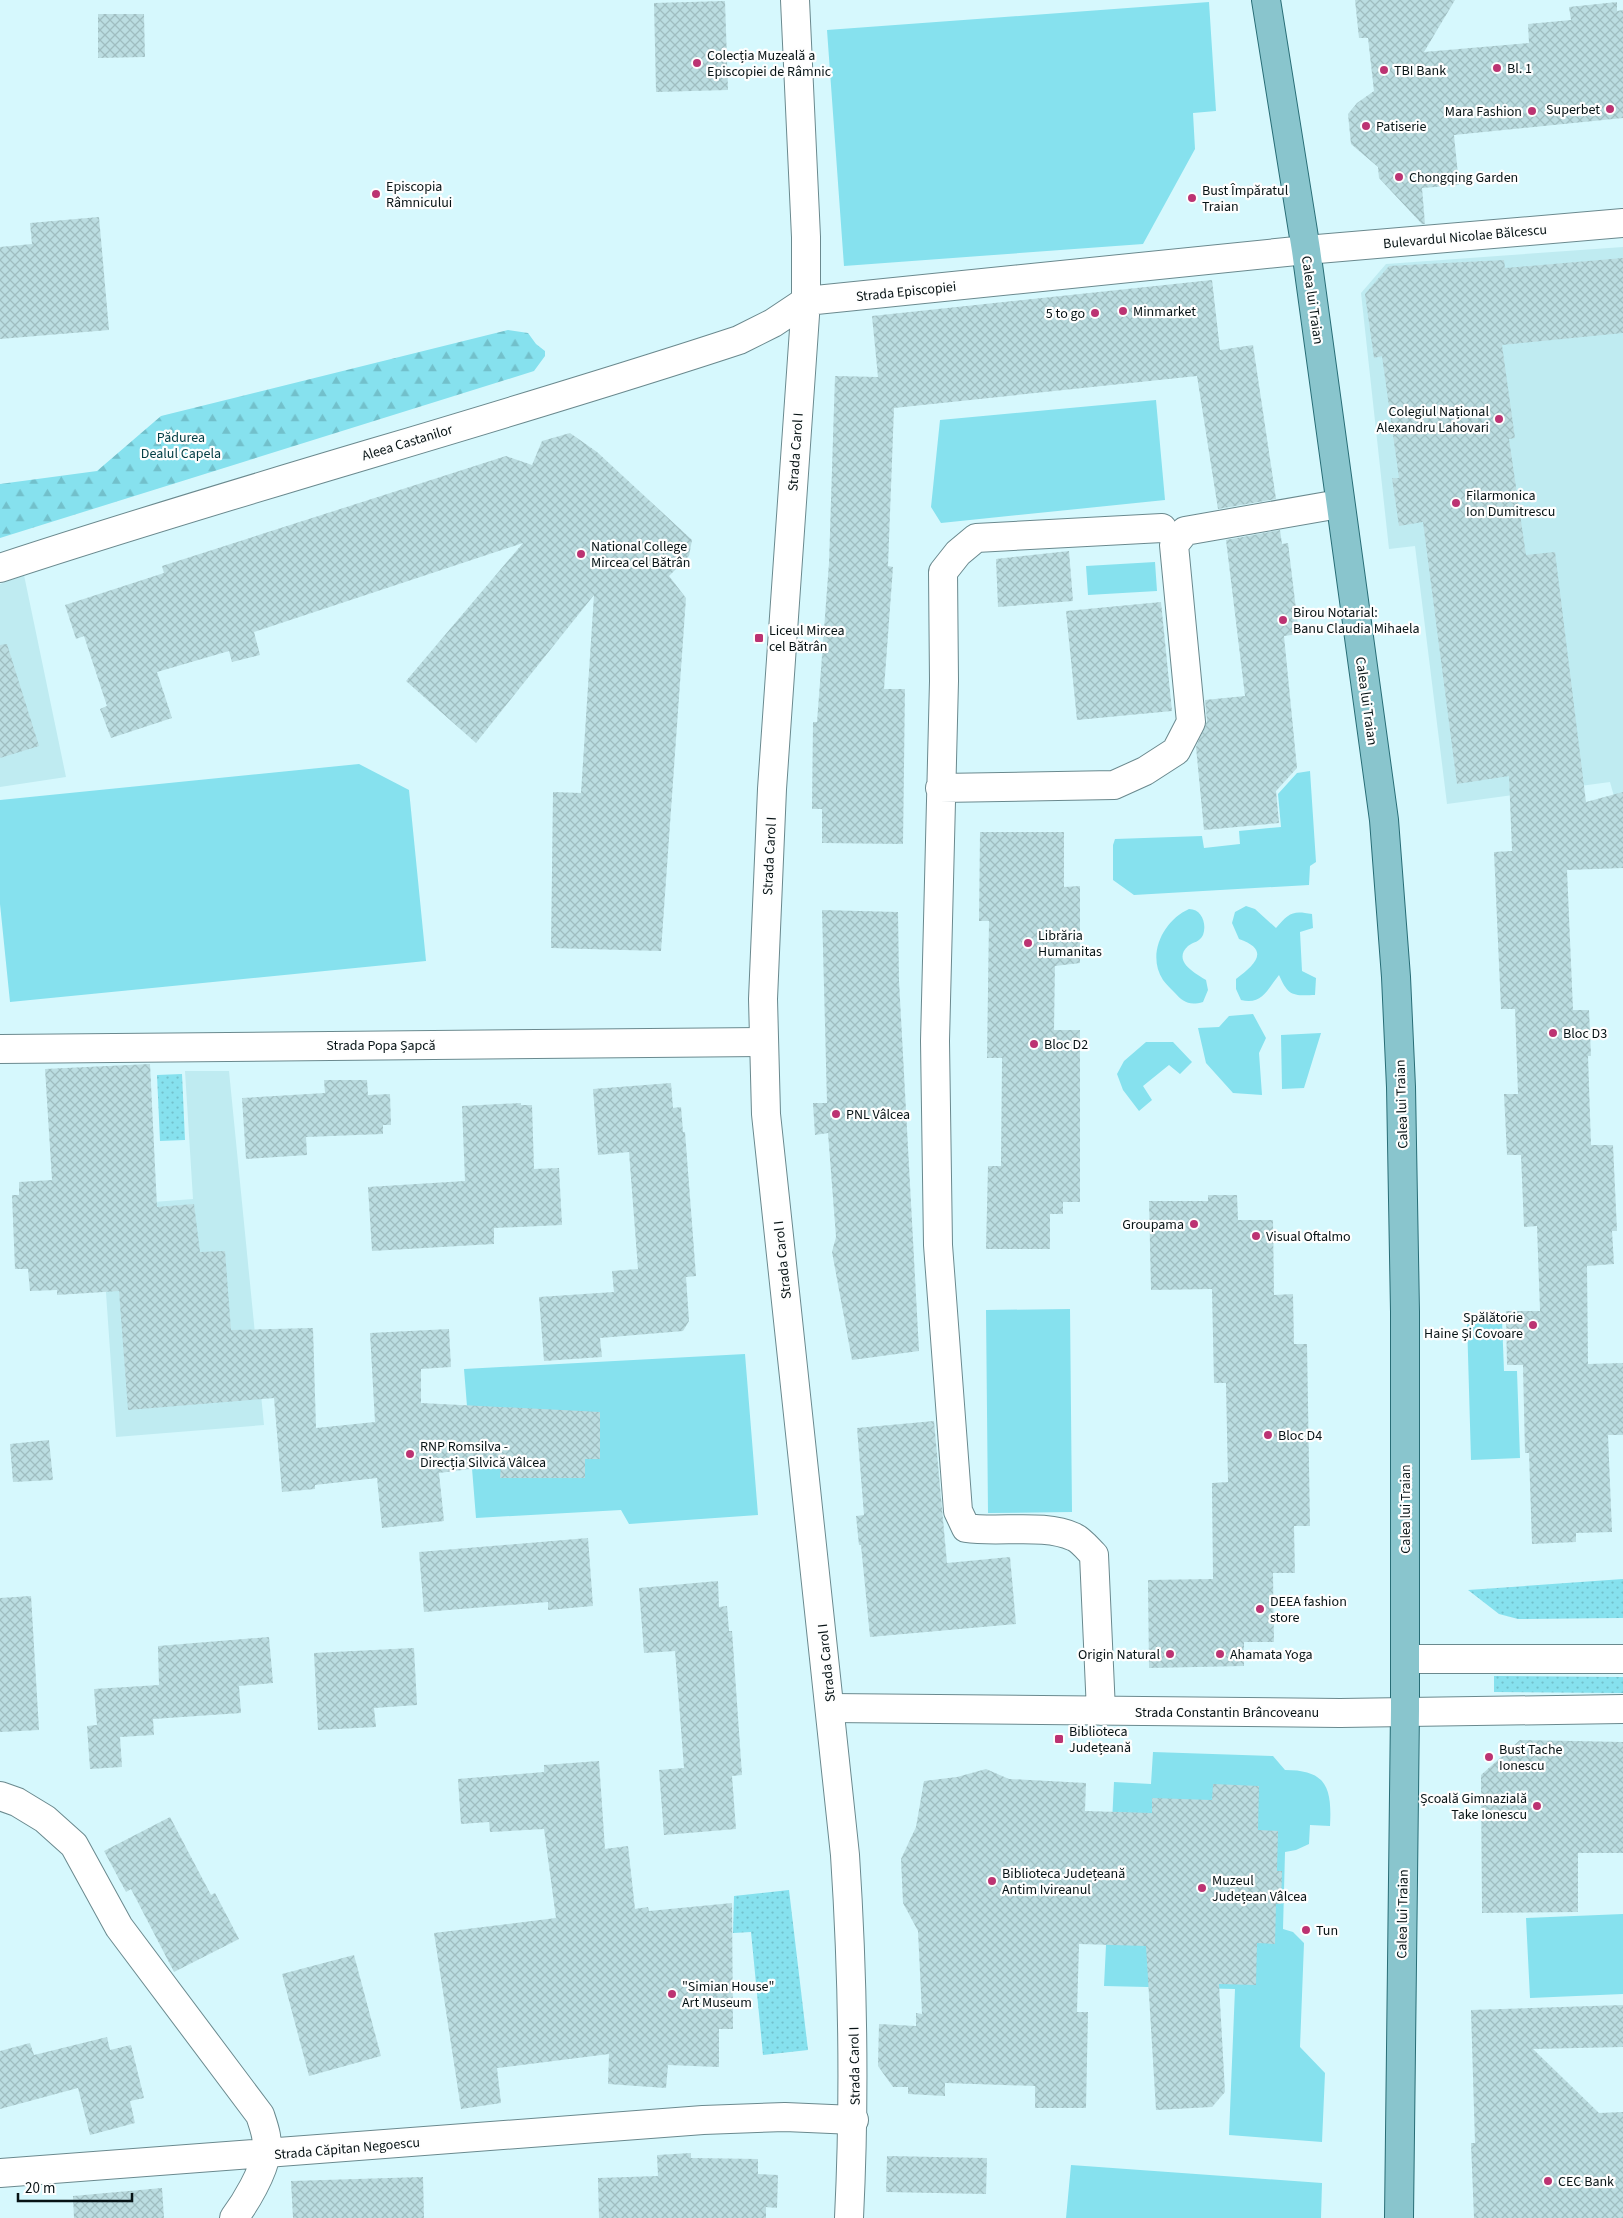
<svg xmlns="http://www.w3.org/2000/svg" width="1623" height="2218" font-family="'Source Sans 3',sans-serif">
  <style>
    .built { fill: #bfebf1 }
    .green { fill: #86e1ee }
    .forest { fill: url(#forest-firs) }
    .garden { fill: url(#garden-dots) }
    .building { fill: url(#building-cross-hatch) }
    .lines { fill: none; stroke-linecap: round; stroke-linejoin: round }
    .street-casing { stroke: #6a898e; stroke-width: 30 }
    .secondary-casing { stroke: #6a898e; stroke-width: 30 }
    .primary-casing { stroke: #286d76; stroke-width: 30 }
    .street { stroke: #fff; stroke-width: 28 }
    .secondary { stroke: #fff; stroke-width: 28 }
    .primary { stroke: #89c5cd; stroke-width: 28 }
    .poi-dot { fill: #bc3372; stroke: #fefefe; stroke-width: 2 }
    .labels { text-anchor: middle; stroke-width: 4.5; stroke-linejoin: round; paint-order: stroke }
    .poi-label { font-size: 14px; fill: #071315; stroke: #fefefe; text-anchor: start }
    .street-label { font-size: 14px; fill: #071315; stroke: #fefefe }
    .park-label { font-size: 14px; fill: #013c43; stroke: #fefefe }
  </style>
  <defs>
    <pattern id="forest-firs" width="22" height="20" patternUnits="userSpaceOnUse" patternTransform="scale(1.25)"><rect width="22" height="20" fill="#86e1ee"/><path d="M5 1l3.5 6h-7zM16 11l3.5 6h-7z" fill="#72c0cb"/></pattern>
    <pattern id="garden-dots" width="8" height="8" patternUnits="userSpaceOnUse" patternTransform="scale(1.25)"><rect width="8" height="8" fill="#86e1ee"/><path d="M2 2h.1M6 6h.1" fill="none" stroke="#72c0cb" stroke-width="1.8" stroke-linecap="round"/></pattern>
    <pattern id="building-cross-hatch" width="8" height="8" patternUnits="userSpaceOnUse" patternTransform="scale(1.25)"><rect width="8" height="8" fill="#bbdde1"/><path d="M0 0l8 8M0 8l8-8" fill="none" stroke="#9fbdc0"/></pattern>
  </defs>
  <rect width="100%" height="100%" fill="#d6f8fd"/>
  <path class="built" d="M 1623,247 L 1623,829 L 1610,782 L 1447,804 L 1415,546 L 1389,549 L 1361,293 L 1386,264 Z
    M 24,575 L 66,777 L 0,787 L 0,584 Z
    M 185,1071 L 229,1071 L 264,1425 L 116,1437 L 100,1206 L 193,1199 Z"/>
  <path class="green" d="M 1209,2 L 1216,111 L 1193,113 L 1195,149 L 1143,244 L 844,266 L 827,30 Z
    M 1156,400 L 1165,500 L 941,523 L 931,507 L 940,420 Z
    M 1155,562 L 1157,591 L 1088,595 L 1086,566 Z
    M 359,764 L 409,790 L 426,961 L 10,1002 L 0,904 L 0,800 Z
    M 1310,771 L 1316,862 L 1310,866 L 1309,885 L 1134,895 L 1113,880 L 1113,845 L 1115,839 L 1202,836 L 1204,848 L 1240,844 L 1239,831 L 1281,827 L 1278,794 L 1297,773 Z
    M 1246,906 L 1255,909 L 1276,928 C 1289,913 1292,910 1312,914 L 1313,928 L 1300,932 L 1302,971 L 1316,978 L 1315,995 C 1293,996 1288,996 1279,975 C 1267,990 1262,1005 1241,1000 L 1236,989 L 1236,979 C 1255,965 1271,950 1239,939 L 1232,923 L 1235,912 Z
    M 1189,909 C 1202,909 1207,924 1203,935 C 1200,942 1193,942 1188,946 C 1172,961 1195,973 1206,980 L 1208,990 L 1203,1002 C 1189,1006 1183,1002 1174,992 C 1170,988 1166,984 1163,980 C 1146,954 1164,920 1189,909 Z
    M 1253,1014 L 1266,1038 L 1259,1053 L 1262,1095 L 1233,1093 L 1206,1063 L 1198,1028 L 1219,1027 L 1229,1016 Z
    M 1321,1033 L 1304,1088 L 1282,1089 L 1281,1035 Z
    M 1146,1042 L 1173,1042 L 1192,1062 L 1180,1074 L 1169,1065 L 1143,1086 L 1152,1100 L 1139,1111 L 1123,1090 L 1117,1074 L 1124,1061 Z
    M 1070,1309 L 1072,1512 L 988,1513 L 986,1310 Z
    M 1467,1320 L 1502,1320 L 1504,1371 L 1517,1371 L 1520,1458 L 1471,1460 Z
    M 745,1354 L 758,1515 L 629,1524 L 621,1510 L 476,1518 L 464,1369 Z
    M 1153,1752 L 1273,1756 L 1285,1770 C 1327,1770 1332,1788 1330,1826 L 1310,1825 L 1309,1844 L 1296,1850 L 1285,1852 L 1283,1929 L 1293,1932 L 1304,1943 L 1300,2047 L 1325,2073 L 1322,2142 L 1229,2135 L 1235,1989 L 1104,1986 L 1114,1782 L 1151,1784 Z
    M 1623,1914 L 1623,1994 L 1530,1998 L 1526,1918 Z
    M 1071,2165 L 1322,2183 L 1321,2218 L 1066,2218 Z"/>
  <path class="forest" d="M 508,330 L 528,333 L 536,344 L 545,351 L 545,356 L 534,371 L 0,538 L 0,484 L 97,471 L 161,416 Z"/>
  <path class="garden" d="M 182,1074 L 185,1140 L 160,1141 L 157,1075 Z
    M 1623,1579 L 1623,1618 L 1518,1619 L 1499,1614 L 1468,1590 Z
    M 1494,1676 L 1623,1677 L 1623,1693 L 1494,1692 Z
    M 789,1890 L 808,2050 L 763,2055 L 751,1932 L 733,1933 L 734,1896 Z"/>
  <path class="building" d="M 1355,0 L 1455,0 L 1424,52 L 1529,43 L 1528,24 L 1571,20 L 1569,7 L 1617,2 L 1617,11 L 1623,10 L 1623,118 L 1454,135 L 1459,185 L 1422,188 L 1425,224 L 1422,224 L 1379,178 L 1378,167 L 1351,144 L 1348,114 L 1357,103 L 1374,91 L 1368,38 L 1359,38 Z
    M 725,1 L 728,90 L 656,92 L 654,3 Z
    M 98,14 L 144,14 L 145,57 L 98,58 Z
    M 99,217 L 109,330 L 0,339 L 0,247 L 32,244 L 30,223 Z
    M 1623,258 L 1623,333 L 1502,345 L 1515,438 L 1509,439 L 1526,555 L 1555,552 L 1586,802 L 1623,792 L 1623,868 L 1567,870 L 1573,1010 L 1589,1010 L 1591,1056 L 1588,1056 L 1591,1145 L 1613,1145 L 1617,1231 L 1612,1231 L 1614,1264 L 1587,1266 L 1588,1364 L 1623,1363 L 1623,1435 L 1608,1435 L 1612,1532 L 1576,1533 L 1576,1542 L 1532,1544 L 1529,1453 L 1525,1453 L 1523,1365 L 1507,1365 L 1506,1311 L 1540,1311 L 1537,1226 L 1524,1227 L 1521,1155 L 1507,1155 L 1504,1094 L 1518,1094 L 1515,1009 L 1501,1009 L 1494,852 L 1512,851 L 1509,776 L 1457,784 L 1423,522 L 1399,526 L 1392,478 L 1399,478 L 1382,356 L 1374,358 L 1365,294 L 1389,266 L 1504,260 L 1505,268 Z
    M 1212,280 L 1220,350 L 1253,345 L 1276,499 L 1218,509 L 1197,376 L 894,408 L 888,566 L 893,567 L 884,689 L 905,689 L 903,844 L 822,843 L 822,809 L 812,809 L 813,722 L 817,722 L 829,563 L 835,376 L 878,377 L 872,316 Z
    M 570,433 L 597,452 L 692,540 L 689,556 L 669,576 L 686,598 L 661,951 L 551,948 L 553,792 L 581,793 L 594,595 L 476,743 L 406,681 L 523,543 L 254,632 L 260,655 L 232,662 L 229,651 L 157,672 L 172,718 L 111,738 L 100,709 L 107,706 L 84,636 L 76,639 L 65,605 L 164,573 L 162,566 L 506,456 L 532,465 L 542,441 Z
    M 1280,530 L 1282,544 L 1288,543 L 1299,634 L 1284,636 L 1297,768 L 1276,791 L 1279,823 L 1204,830 L 1196,747 L 1207,721 L 1205,700 L 1245,696 L 1226,540 Z
    M 1069,551 L 1073,601 L 998,607 L 996,559 Z
    M 1161,602 L 1172,711 L 1077,720 L 1066,611 Z
    M 7,644 L 39,746 L 0,758 L 0,645 Z
    M 980,832 L 1064,832 L 1064,887 L 1080,886 L 1080,963 L 1055,966 L 1054,1030 L 1080,1030 L 1080,1202 L 1063,1202 L 1063,1214 L 1050,1214 L 1050,1249 L 986,1249 L 988,1166 L 1001,1166 L 1002,1058 L 987,1058 L 989,921 L 979,921 Z
    M 822,910 L 898,912 L 899,981 L 919,1351 L 852,1360 L 832,1252 L 836,1237 L 828,1133 L 815,1135 L 813,1103 L 827,1103 Z
    M 150,1064 L 157,1207 L 194,1204 L 200,1252 L 225,1251 L 231,1330 L 313,1328 L 316,1428 L 375,1422 L 370,1333 L 449,1329 L 451,1367 L 421,1369 L 421,1403 L 600,1412 L 600,1459 L 585,1459 L 585,1478 L 500,1478 L 501,1465 L 439,1473 L 444,1521 L 382,1528 L 377,1478 L 315,1485 L 315,1489 L 282,1492 L 274,1398 L 128,1410 L 119,1291 L 57,1295 L 57,1290 L 30,1291 L 28,1269 L 15,1269 L 12,1195 L 19,1195 L 19,1182 L 52,1180 L 45,1069 Z
    M 324,1080 L 367,1080 L 368,1095 L 390,1094 L 391,1125 L 383,1125 L 383,1134 L 306,1137 L 307,1155 L 246,1159 L 242,1098 L 325,1093 Z
    M 671,1083 L 673,1108 L 681,1107 L 683,1132 L 685,1132 L 696,1276 L 686,1277 L 689,1321 L 683,1331 L 600,1338 L 602,1357 L 544,1361 L 539,1297 L 614,1292 L 612,1271 L 638,1269 L 629,1152 L 598,1155 L 593,1089 Z
    M 521,1103 L 521,1105 L 532,1105 L 534,1169 L 559,1168 L 562,1225 L 494,1228 L 494,1244 L 372,1251 L 368,1187 L 465,1181 L 462,1106 Z
    M 1208,1195 L 1237,1195 L 1238,1220 L 1273,1220 L 1274,1295 L 1293,1294 L 1294,1344 L 1307,1344 L 1310,1526 L 1294,1526 L 1295,1573 L 1273,1573 L 1274,1642 L 1244,1642 L 1244,1666 L 1149,1668 L 1148,1580 L 1213,1579 L 1212,1483 L 1228,1482 L 1226,1383 L 1214,1383 L 1212,1289 L 1151,1290 L 1149,1201 L 1208,1201 Z
    M 934,1421 L 947,1563 L 1010,1557 L 1016,1624 L 870,1637 L 861,1545 L 859,1545 L 856,1516 L 864,1515 L 857,1428 Z
    M 49,1440 L 53,1480 L 13,1482 L 10,1444 Z
    M 588,1538 L 593,1606 L 548,1610 L 548,1602 L 424,1612 L 419,1552 Z
    M 718,1581 L 719,1607 L 727,1606 L 729,1631 L 732,1631 L 742,1775 L 732,1776 L 736,1829 L 664,1835 L 659,1770 L 684,1768 L 675,1651 L 644,1653 L 639,1588 Z
    M 31,1596 L 39,1730 L 0,1732 L 0,1598 Z
    M 269,1637 L 273,1683 L 239,1686 L 241,1713 L 153,1719 L 154,1735 L 120,1737 L 122,1767 L 90,1769 L 87,1726 L 97,1725 L 94,1689 L 159,1685 L 158,1646 Z
    M 414,1648 L 417,1705 L 374,1708 L 376,1727 L 318,1730 L 314,1653 Z
    M 1520,1740 L 1623,1742 L 1623,1853 L 1578,1853 L 1578,1912 L 1482,1913 L 1481,1775 Z
    M 599,1761 L 605,1849 L 628,1846 L 635,1909 L 648,1907 L 649,1911 L 732,1903 L 733,2029 L 719,2029 L 719,2067 L 668,2065 L 666,2088 L 608,2084 L 609,2054 L 497,2068 L 501,2103 L 461,2109 L 434,1933 L 556,1918 L 544,1829 L 490,1832 L 489,1822 L 461,1824 L 458,1779 L 544,1772 L 544,1765 Z
    M 986,1769 L 1009,1779 L 1086,1783 L 1085,1811 L 1152,1813 L 1152,1798 L 1212,1800 L 1213,1784 L 1259,1786 L 1258,1830 L 1278,1831 L 1277,1871 L 1282,1871 L 1281,1904 L 1276,1904 L 1275,1944 L 1257,1943 L 1256,1985 L 1219,1984 L 1225,2092 L 1212,2107 L 1156,2110 L 1146,1946 L 1079,1944 L 1077,2012 L 1088,2012 L 1086,2108 L 1035,2108 L 1035,2086 L 945,2083 L 945,2096 L 908,2094 L 908,2087 L 893,2087 L 878,2066 L 879,2024 L 916,2026 L 916,2013 L 922,2014 L 918,1931 L 903,1903 L 901,1859 L 916,1827 L 924,1781 L 957,1777 Z
    M 170,1817 L 211,1895 L 215,1893 L 239,1939 L 174,1972 L 131,1889 L 126,1892 L 104,1851 Z
    M 354,1955 L 381,2056 L 309,2076 L 282,1974 Z
    M 1623,2005 L 1623,2047 L 1533,2049 L 1599,2113 L 1623,2112 L 1623,2218 L 1474,2218 L 1471,2143 L 1475,2143 L 1471,2010 Z
    M 107,2037 L 110,2050 L 131,2045 L 144,2098 L 130,2101 L 135,2123 L 90,2135 L 78,2088 L 0,2109 L 0,2051 L 30,2043 L 34,2055 Z
    M 691,2153 L 691,2158 L 758,2159 L 758,2174 L 778,2175 L 777,2208 L 766,2207 L 766,2218 L 599,2218 L 598,2178 L 658,2176 L 657,2155 Z
    M 887,2156 L 987,2158 L 986,2194 L 886,2192 Z
    M 423,2177 L 424,2218 L 293,2218 L 291,2181 Z
    M 162,2188 L 164,2218 L 74,2218 L 73,2196 Z"/>
  <g class="lines">
    <defs>
      <path id="street" d="M 0,568 C 245,487 494,421 739,340 L 773,323 L 806,301
        M 940,788 L 1114,785 L 1145,771 L 1176,751 L 1191,722 L 1174,545 L 1185,531 L 1339,504
        M 0,1049 L 762,1042
        M 1405,1659 L 1623,1659
        M 831,1708 L 1340,1713 L 1623,1709
        M 1101,1711 L 1094,1555 C 1088,1549 1081,1540 1074,1537 C 1044,1523 1000,1533 966,1528 L 958,1511 L 938,1245 L 935,1041 L 944,681 L 943,572 L 958,553 L 976,538 L 1162,528
        M 0,1796 L 17,1802 L 45,1819 L 74,1845 L 119,1927 L 260,2115 C 264,2127 269,2140 266,2154 C 263,2173 246,2202 234,2218
        M 0,2173 L 703,2120 L 785,2117 L 854,2120"/>
      <path id="secondary" d="M 795,0 L 806,237 L 806,301 L 772,789 L 763,999 L 766,1114 L 845,1855 C 853,1977 855,2097 849,2218
        M 806,301 L 1306,250 L 1623,223"/>
      <path id="primary" d="M 1266,0 L 1306,250 L 1384,820 L 1396,977 L 1401,1087 L 1405,1312 L 1405,1710 L 1399,2218"/>
    </defs>
    <use href="#street" class="street-casing"/>
    <use href="#secondary" class="secondary-casing"/>
    <use href="#primary" class="primary-casing"/>
    <use href="#street" class="street"/>
    <use href="#secondary" class="secondary"/>
    <use href="#primary" class="primary"/>
  </g>
  <g class="poi-dot">
    <circle cx="697" cy="63" r="5"/>
    <circle cx="1497" cy="68" r="5"/>
    <circle cx="1384" cy="70" r="5"/>
    <circle cx="1610" cy="109" r="5"/>
    <circle cx="1532" cy="111" r="5"/>
    <circle cx="1366" cy="126" r="5"/>
    <circle cx="1399" cy="177" r="5"/>
    <circle cx="376" cy="194" r="5"/>
    <circle cx="1192" cy="198" r="5"/>
    <circle cx="1123" cy="311" r="5"/>
    <circle cx="1095" cy="313" r="5"/>
    <circle cx="1499" cy="419" r="5"/>
    <circle cx="1456" cy="503" r="5"/>
    <circle cx="581" cy="554" r="5"/>
    <circle cx="1283" cy="620" r="5"/>
    <rect x="754" y="633" width="10" height="10" rx="2.5"/>
    <circle cx="1028" cy="943" r="5"/>
    <circle cx="1553" cy="1033" r="5"/>
    <circle cx="1034" cy="1044" r="5"/>
    <circle cx="836" cy="1114" r="5"/>
    <circle cx="1194" cy="1224" r="5"/>
    <circle cx="1256" cy="1236" r="5"/>
    <circle cx="1533" cy="1325" r="5"/>
    <circle cx="1268" cy="1435" r="5"/>
    <circle cx="410" cy="1454" r="5"/>
    <circle cx="1260" cy="1609" r="5"/>
    <circle cx="1170" cy="1654" r="5"/>
    <circle cx="1220" cy="1654" r="5"/>
    <rect x="1054" y="1734" width="10" height="10" rx="2.5"/>
    <circle cx="1489" cy="1757" r="5"/>
    <circle cx="1537" cy="1806" r="5"/>
    <circle cx="992" cy="1881" r="5"/>
    <circle cx="1202" cy="1888" r="5"/>
    <circle cx="1306" cy="1930" r="5"/>
    <circle cx="672" cy="1994" r="5"/>
    <circle cx="1548" cy="2181" r="5"/>
  </g>
  <g class="labels">
    <g class="poi-label">
      <text x="707" y="60">Colecția Muzeală a<tspan x="707" dy="16">Episcopiei de Râmnic</tspan></text>
      <text x="1507" y="73">Bl. 1</text>
      <text x="1394" y="75">TBI Bank</text>
      <text x="1600" y="114" text-anchor="end">Superbet</text>
      <text x="1522" y="116" text-anchor="end">Mara Fashion</text>
      <text x="1376" y="131">Patiserie</text>
      <text x="1409" y="182">Chongqing Garden</text>
      <text x="386" y="191">Episcopia<tspan x="386" dy="16">Râmnicului</tspan></text>
      <text x="1202" y="195">Bust Împăratul<tspan x="1202" dy="16">Traian</tspan></text>
      <text x="1133" y="316">Minmarket</text>
      <text x="1085" y="318" text-anchor="end">5 to go</text>
      <text x="1489" y="416" text-anchor="end">Colegiul Național<tspan x="1489" dy="16">Alexandru Lahovari</tspan></text>
      <text x="1466" y="500">Filarmonica<tspan x="1466" dy="16">Ion Dumitrescu</tspan></text>
      <text x="591" y="551">National College<tspan x="591" dy="16">Mircea cel Bătrân</tspan></text>
      <text x="1293" y="617">Birou Notarial:<tspan x="1293" dy="16">Banu Claudia Mihaela</tspan></text>
      <text x="769" y="635">Liceul Mircea<tspan x="769" dy="16">cel Bătrân</tspan></text>
      <text x="1038" y="940">Librăria<tspan x="1038" dy="16">Humanitas</tspan></text>
      <text x="1563" y="1038">Bloc D3</text>
      <text x="1044" y="1049">Bloc D2</text>
      <text x="846" y="1119">PNL Vâlcea</text>
      <text x="1184" y="1229" text-anchor="end">Groupama</text>
      <text x="1266" y="1241">Visual Oftalmo</text>
      <text x="1523" y="1322" text-anchor="end">Spălătorie<tspan x="1523" dy="16">Haine Și Covoare</tspan></text>
      <text x="1278" y="1440">Bloc D4</text>
      <text x="420" y="1451">RNP Romsilva -<tspan x="420" dy="16">Direcția Silvică Vâlcea</tspan></text>
      <text x="1270" y="1606">DEEA fashion<tspan x="1270" dy="16">store</tspan></text>
      <text x="1160" y="1659" text-anchor="end">Origin Natural</text>
      <text x="1230" y="1659">Ahamata Yoga</text>
      <text x="1069" y="1736">Biblioteca<tspan x="1069" dy="16">Județeană</tspan></text>
      <text x="1499" y="1754">Bust Tache<tspan x="1499" dy="16">Ionescu</tspan></text>
      <text x="1527" y="1803" text-anchor="end">Școală Gimnazială<tspan x="1527" dy="16">Take Ionescu</tspan></text>
      <text x="1002" y="1878">Biblioteca Județeană<tspan x="1002" dy="16">Antim Ivireanul</tspan></text>
      <text x="1212" y="1885">Muzeul<tspan x="1212" dy="16">Județean Vâlcea</tspan></text>
      <text x="1316" y="1935">Tun</text>
      <text x="682" y="1991">"Simian House"<tspan x="682" dy="16">Art Museum</tspan></text>
      <text x="1558" y="2186">CEC Bank</text>
    </g>
    <g class="street-label">
      <text transform="translate(1465 236) rotate(-5)" y="5">Bulevardul Nicolae Bălcescu</text>
      <text transform="translate(906 291) rotate(-6)" y="5">Strada Episcopiei</text>
      <text transform="translate(1313 300) rotate(82)" y="5">Calea lui Traian</text>
      <text transform="translate(407 442) rotate(-17)" y="5">Aleea Castanilor</text>
      <text transform="translate(795 452) rotate(-86)" y="5">Strada Carol I</text>
      <text transform="translate(1367 701) rotate(82)" y="5">Calea lui Traian</text>
      <text transform="translate(769 856) rotate(-87)" y="5">Strada Carol I</text>
      <text x="381" y="1050">Strada Popa Șapcă</text>
      <text transform="translate(1401 1104) rotate(-92)" y="5">Calea lui Traian</text>
      <text transform="translate(782 1260) rotate(-96)" y="5">Strada Carol I</text>
      <text transform="translate(1405 1509) rotate(-90)" y="5">Calea lui Traian</text>
      <text transform="translate(826 1663) rotate(-96)" y="5">Strada Carol I</text>
      <text x="1227" y="1717">Strada Constantin Brâncoveanu</text>
      <text transform="translate(1402 1914) rotate(-89)" y="5">Calea lui Traian</text>
      <text transform="translate(854 2066) rotate(-91)" y="5">Strada Carol I</text>
      <text transform="translate(347 2148) rotate(-5)" y="5">Strada Căpitan Negoescu</text>
    </g>
    <g class="park-label">
      <text x="181" y="442">Pădurea<tspan x="181" dy="16">Dealul Capela</tspan></text>
    </g>
  </g>
  <path d="M18 2193v8h114v-8" fill="none" stroke="#071315" stroke-width="2.5"/>
  <text x="25" y="2193" font-size="15" fill="#071315" stroke="#fefefe" stroke-width="4" paint-order="stroke">20 m</text>
</svg>
